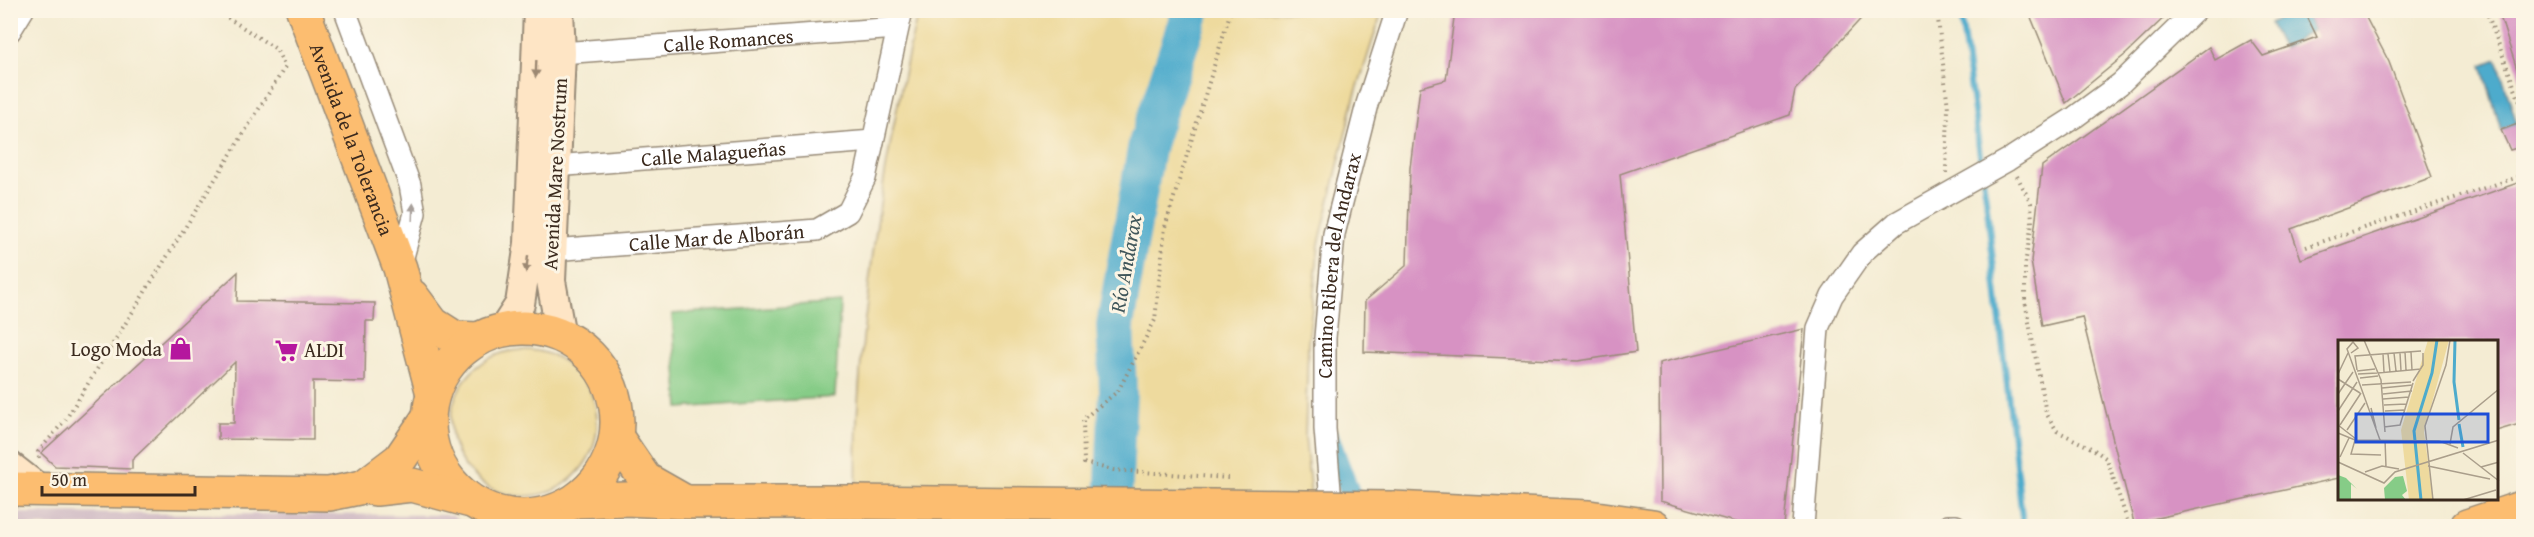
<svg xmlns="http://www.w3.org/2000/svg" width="2534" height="537" font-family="'Gentium Book Plus',serif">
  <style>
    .industrial { fill: #d2bdc6 }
    .green { fill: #86cc87; stroke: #607b52; stroke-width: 1.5 }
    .sand { fill: #eeda9e; stroke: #94825e; stroke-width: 1.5 }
    .water { fill: #4dabcc; stroke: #446a75; stroke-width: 1.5 }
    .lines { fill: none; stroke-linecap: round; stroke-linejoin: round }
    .stream { stroke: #4dabcc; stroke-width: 6 }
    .canal { stroke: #4dabcc; stroke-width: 21 }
    .river { stroke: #4dabcc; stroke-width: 38 }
    .building { fill: #d792c3 }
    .street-casing { stroke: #988b78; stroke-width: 24 }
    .secondary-casing { stroke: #988b78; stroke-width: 32 }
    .primary-casing { stroke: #988b78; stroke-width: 36 }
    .highway-casing { stroke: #988b78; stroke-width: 36 }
    .path { stroke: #988b78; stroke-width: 4; stroke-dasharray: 1.5 4.5; stroke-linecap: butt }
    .street { stroke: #fff; stroke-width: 21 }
    .secondary { stroke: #fee5c5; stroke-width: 28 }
    .primary { stroke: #fcbd6f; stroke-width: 33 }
    .highway { stroke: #fcbd6f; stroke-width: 33 }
    .primary-bridge-casing { stroke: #988b78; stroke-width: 36; stroke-linecap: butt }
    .primary-bridge { stroke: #fcbd6f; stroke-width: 33 }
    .oneway { fill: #9c8872 }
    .oneway2 { fill: #a79f9a }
    .labels { text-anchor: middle; stroke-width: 6; stroke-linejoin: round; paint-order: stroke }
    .street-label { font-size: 20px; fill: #3b2a1e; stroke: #fcf5e5 }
    .poi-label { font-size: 20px; fill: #3b2a1e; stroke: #fcf5e5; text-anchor: end }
    .water-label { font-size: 21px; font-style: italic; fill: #41575b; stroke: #fcf5e5 }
    .inset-river { fill: none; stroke: #4dabcc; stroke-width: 3 }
    .inset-road { fill: none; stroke: #aa9e8b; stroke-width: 1.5 }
    .view { fill: #1d4ed8; fill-opacity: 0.15; stroke: #1d4ed8; stroke-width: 3 }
    .inset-edge { fill: none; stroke: #3b2a1e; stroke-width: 3 }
  </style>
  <rect width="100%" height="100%" fill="#fcf5e5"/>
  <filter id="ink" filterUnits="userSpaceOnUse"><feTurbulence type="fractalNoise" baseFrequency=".0167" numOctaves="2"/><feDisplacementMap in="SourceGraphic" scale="12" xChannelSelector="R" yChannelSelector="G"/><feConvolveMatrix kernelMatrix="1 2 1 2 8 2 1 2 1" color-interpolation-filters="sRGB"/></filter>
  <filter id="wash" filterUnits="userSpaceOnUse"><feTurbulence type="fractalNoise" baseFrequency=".008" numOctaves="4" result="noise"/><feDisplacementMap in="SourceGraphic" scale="24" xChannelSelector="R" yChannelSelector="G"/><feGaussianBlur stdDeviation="1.35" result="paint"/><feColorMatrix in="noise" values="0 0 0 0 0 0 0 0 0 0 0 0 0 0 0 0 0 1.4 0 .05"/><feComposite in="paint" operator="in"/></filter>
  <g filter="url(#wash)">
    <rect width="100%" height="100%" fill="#f4ecd3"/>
    <path class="industrial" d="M 11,513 L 452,515 L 466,526 L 11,526 Z"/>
    <path class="green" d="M 840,302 L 835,397 L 679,408 L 672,314 Z"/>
    <path class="sand" d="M 918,11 L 1382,11 L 1354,99 L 1319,244 L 1308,344 L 1305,437 L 1314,526 L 857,526 C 857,486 855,444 858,403 C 866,270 888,140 918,11 Z
      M451 423a73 73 0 1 1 146 0a73 73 0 1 1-146 0Z"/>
    <path class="water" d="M 2292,11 L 2304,11 L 2313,30 L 2283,49 L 2270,23 Z
      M 2497,59 L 2517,124 L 2501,130 L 2482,65 Z"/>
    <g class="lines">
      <path class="stream" d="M 1960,10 L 1986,199 L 2023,526"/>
      <path class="canal" d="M 1329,438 L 1362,526"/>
      <path class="river" d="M 1112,526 L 1118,391 L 1115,325 L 1147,144 L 1191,10"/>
    </g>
    <g id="blocks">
      <path class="building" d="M 1455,10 L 1869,10 L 1795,90 L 1790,115 L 1620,174 L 1636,352 L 1578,361 L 1364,352 L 1365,301 L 1407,265 L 1410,168 L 1420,87 L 1446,80 Z
        M 2028,10 L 2172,10 L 2126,54 L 2066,103 Z
        M 2304,10 L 2362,10 L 2389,62 L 2432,177 L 2291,229 L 2301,259 L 2523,181 L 2523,423 L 2496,431 L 2496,342 L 2339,342 L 2339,478 L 2134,523 L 2082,317 L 2042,326 L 2031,261 L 2042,166 L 2209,47 L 2215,60 L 2251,40 L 2263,56 L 2317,37 Z
        M 2498,10 L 2523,10 L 2523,79 L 2520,79 Z
        M 2523,122 L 2523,146 L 2510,150 L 2501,130 Z
        M 238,272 L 237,301 L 375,303 L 374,321 L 366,321 L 365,382 L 313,381 L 313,440 L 218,439 L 218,423 L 234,423 L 235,362 L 132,460 L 132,469 L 55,466 L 41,453 Z
        M 1804,329 L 1784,526 L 1749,526 L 1660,501 L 1659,363 Z"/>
    </g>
  </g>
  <g filter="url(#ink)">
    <use href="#blocks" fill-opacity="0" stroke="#988b78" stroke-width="1.5"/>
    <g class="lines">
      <defs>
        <g id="street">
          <path d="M 345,10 L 410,185 L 415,213 L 400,268"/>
          <path d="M 10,31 L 23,10"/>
          <path id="s1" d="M 561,53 L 897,28"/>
          <path id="s2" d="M 555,166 L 873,141"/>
          <path id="s3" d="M 552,250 L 817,230 L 848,212 L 865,178 L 902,10"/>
          <path id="s4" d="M 1333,526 L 1325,429 L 1325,338 L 1334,234 L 1367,104 L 1397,10"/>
          <path d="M 1803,526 L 1818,328 L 1832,296 L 1862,253 L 1896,223 L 2008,160 L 2075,117 L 2120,84 L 2196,10"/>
          <path d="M 1948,526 L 1956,526"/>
        </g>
        <path id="secondary" d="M 559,10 L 561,53 L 551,281 L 561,336
          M 503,330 L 520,304 L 529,243 L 538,10
          M 10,466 L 42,491"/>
        <g id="primary">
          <path id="s5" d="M 303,10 L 400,268 L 433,394"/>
          <path d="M 412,296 L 433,324 L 455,338 L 479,339"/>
          <circle cx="523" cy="422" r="94"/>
          <path d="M 617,438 L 645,479 L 682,500"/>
          <path d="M 363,487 L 400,459 L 428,418"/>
          <path d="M 10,489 L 329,494 L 363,487 L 376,489 L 412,485 L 467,500"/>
          <path d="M 576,501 L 626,499 L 687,502 L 852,502"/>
          <path d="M 1392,508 L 1589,517 L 1653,526"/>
        </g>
        <path id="highway" d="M 2467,526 L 2524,507"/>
      </defs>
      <use href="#street" class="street-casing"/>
      <use href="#secondary" class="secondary-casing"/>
      <use href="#primary" class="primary-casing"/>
      <use href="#highway" class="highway-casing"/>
      <path class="path" d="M 1937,10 L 1948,108 L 1946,173
        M 2486,10 L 2524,113
        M 2017,176 L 2031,203 L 2032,223 L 2025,264 L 2025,301 L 2046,413 L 2057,431 L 2093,449 L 2107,459 L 2129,526
        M 2306,247 L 2524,175
        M 39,458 L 38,452 L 66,419 L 285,67 L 276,49 L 216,10
        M 1228,478 L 1113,470 L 1084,463 L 1083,419 L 1118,391 L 1155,320 L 1165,227 L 1231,10"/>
      <use href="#street" class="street"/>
      <use href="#secondary" class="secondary"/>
      <use href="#primary" class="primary"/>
      <use href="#highway" class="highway"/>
      <defs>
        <path id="primary-bridge" d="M 852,502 L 1392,508"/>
      </defs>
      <use href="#primary-bridge" class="primary-bridge-casing"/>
      <use href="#primary-bridge" class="primary-bridge"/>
    </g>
    <defs><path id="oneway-solid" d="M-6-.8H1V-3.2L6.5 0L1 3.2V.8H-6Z" transform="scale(1.5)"/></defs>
    <g class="oneway">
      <use href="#oneway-solid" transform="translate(536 69) rotate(92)"/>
      <use href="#oneway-solid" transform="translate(527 264) rotate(97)"/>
    </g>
    <use class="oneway2" href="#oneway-solid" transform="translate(413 212) rotate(-88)"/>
  </g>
  <defs>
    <symbol id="shop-bare" viewBox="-9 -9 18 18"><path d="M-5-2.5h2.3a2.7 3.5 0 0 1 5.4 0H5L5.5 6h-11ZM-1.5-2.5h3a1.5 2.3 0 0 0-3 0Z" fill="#b5179e" stroke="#fcf5e5" stroke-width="2.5" paint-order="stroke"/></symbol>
    <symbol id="supermarket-bare" viewBox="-9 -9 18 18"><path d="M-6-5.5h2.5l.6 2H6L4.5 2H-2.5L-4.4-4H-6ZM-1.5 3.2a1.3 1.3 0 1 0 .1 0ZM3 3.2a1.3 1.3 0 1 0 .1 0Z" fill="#b5179e" stroke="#fcf5e5" stroke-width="2.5" paint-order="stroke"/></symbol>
  </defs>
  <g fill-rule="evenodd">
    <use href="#shop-bare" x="164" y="332" width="33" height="33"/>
    <use href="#supermarket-bare" x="270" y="334" width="33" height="33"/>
  </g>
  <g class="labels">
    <g class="street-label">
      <text dy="7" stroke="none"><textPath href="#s1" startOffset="168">Calle Romances</textPath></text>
      <text dy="7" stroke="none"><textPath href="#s5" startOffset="138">Avenida de la Tolerancia</textPath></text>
      <text dy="7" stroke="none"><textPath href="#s2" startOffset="159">Calle Malagueñas</textPath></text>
      <text transform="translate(555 174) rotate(-87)" y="7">Avenida Mare Nostrum</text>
      <text dy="7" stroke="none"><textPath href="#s3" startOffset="165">Calle Mar de Alborán</textPath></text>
      <text dy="7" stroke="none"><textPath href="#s4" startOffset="262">Camino Ribera del Andarax</textPath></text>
    </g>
    <g class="poi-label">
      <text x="162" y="356">Logo Moda</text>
      <text x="304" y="357" text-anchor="start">ALDI</text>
    </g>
    <g class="water-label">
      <text transform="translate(1126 264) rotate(-80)" y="7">Río Andarax</text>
    </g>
  </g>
  <g transform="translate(2338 340)">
    <rect width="160" height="160" fill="#f4ecd3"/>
    <path d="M 0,135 L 8,138 L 19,149 L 13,144 L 13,160 L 0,160 ZM 65,136 L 69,151 L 64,155 L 68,160 L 47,160 L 46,148 L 57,137 Z" fill="#86cc87"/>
    <path d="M 90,0 L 111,0 L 86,92 L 95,160 L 71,160 L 63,90 Z" fill="#eeda9e"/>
    <path class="inset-river" d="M 117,0 L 116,42 L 121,80M 121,84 L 125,107M 83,160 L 76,91 L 94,33 L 99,0"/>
    <path class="inset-road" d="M 26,0 L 43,40 L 47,92M 67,12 L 68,30M 73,12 L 74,30M 13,13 L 20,8 L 15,2 L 9,9 L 42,100M 56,13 L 58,31M 62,13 L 63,31M 45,14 L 46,32M 50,14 L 52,32M 19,30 L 17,16 L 83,11M 19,31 L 37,29M 40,33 L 83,29M 0,34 L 10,13M 20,34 L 39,33M 22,38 L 40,36M 0,39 L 22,53M 75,41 L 85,25 L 85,13M 24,45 L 73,42M 44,48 L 75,45M 0,54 L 15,32M 45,54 L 74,51M 45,59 L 71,57M 46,65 L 68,64M 33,68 L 38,88M 0,71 L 19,42M 47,71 L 66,70M 0,85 L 18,99M 2,85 L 23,53M 46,87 L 62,85 L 75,43M 9,90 L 27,63M 0,93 L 17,100 L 101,101 L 120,108M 17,100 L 13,114 L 43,115M 47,100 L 48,127M 112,104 L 115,87 L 161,49M 125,113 L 161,141M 2,117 L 11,98M 0,122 L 46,143 L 57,132 L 161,100M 90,126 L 152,139M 143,127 L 161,122M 27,132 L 44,126 L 61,129M 95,160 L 87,86 L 108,25 L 112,0M 125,160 L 158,150"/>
    <path class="view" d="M 18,74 L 150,74 L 150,102 L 18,102 Z"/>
    <rect width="160" height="160" class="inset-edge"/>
  </g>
  <rect width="2534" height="537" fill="none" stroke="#fcf5e5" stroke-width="36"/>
  <path d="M42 486v9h153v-9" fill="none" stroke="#3b2a1e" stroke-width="3"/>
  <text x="51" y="486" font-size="18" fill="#3b2a1e" stroke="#fcf5e5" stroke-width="4.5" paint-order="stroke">50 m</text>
</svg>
